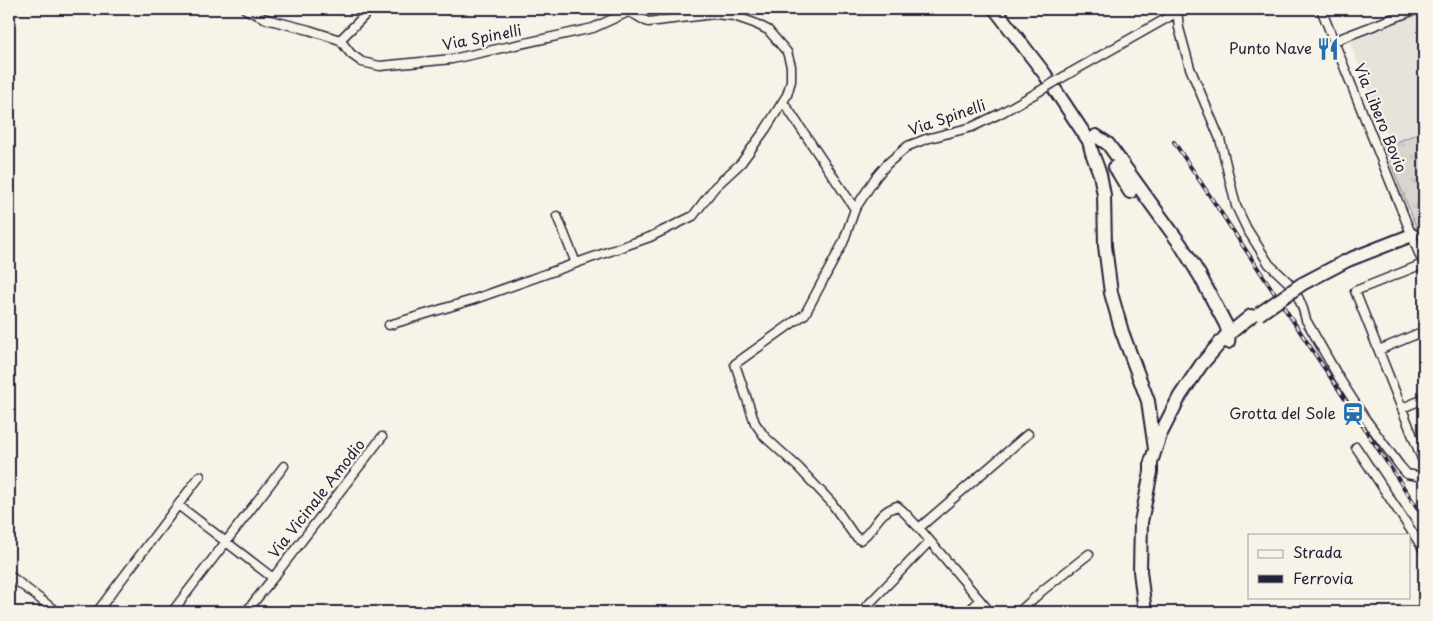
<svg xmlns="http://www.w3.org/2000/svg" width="1433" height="621" font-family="'Playpen Sans',sans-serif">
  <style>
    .built { fill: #e7e3db }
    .grass { fill: url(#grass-tufts); stroke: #7d7c85 }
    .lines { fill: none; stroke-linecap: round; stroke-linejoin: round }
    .minor-casing { stroke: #22223b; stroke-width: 11 }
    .trunk-casing { stroke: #22223b; stroke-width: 16 }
    .minor { stroke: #f7f3e8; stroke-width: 8 }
    .trunk { stroke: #f7f3e8; stroke-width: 12 }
    .rail-casing { stroke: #22223b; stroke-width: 4 }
    .rail { stroke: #f7f3e8; stroke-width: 2; stroke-dasharray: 5.5; stroke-linecap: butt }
    .minor-bridge-casing { stroke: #22223b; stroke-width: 11; stroke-linecap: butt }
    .trunk-bridge-casing { stroke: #22223b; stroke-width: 16; stroke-linecap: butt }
    .minor-bridge { stroke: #f7f3e8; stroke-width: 8 }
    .trunk-bridge { stroke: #f7f3e8; stroke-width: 12 }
    .labels { text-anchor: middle; stroke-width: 4.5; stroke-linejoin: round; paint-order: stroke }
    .street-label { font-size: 15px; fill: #22223b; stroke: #f7f3e8 }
    .poi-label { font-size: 15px; fill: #22223b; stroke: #f7f3e8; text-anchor: end }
  </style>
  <defs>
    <pattern id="grass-tufts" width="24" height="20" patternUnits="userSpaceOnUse" patternTransform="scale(1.25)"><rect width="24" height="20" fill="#d8d5cf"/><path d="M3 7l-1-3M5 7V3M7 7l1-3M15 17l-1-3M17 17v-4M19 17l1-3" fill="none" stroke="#b9b7b3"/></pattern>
  </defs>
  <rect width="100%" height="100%" fill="#f7f3e8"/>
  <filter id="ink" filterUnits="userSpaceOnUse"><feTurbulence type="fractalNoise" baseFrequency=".02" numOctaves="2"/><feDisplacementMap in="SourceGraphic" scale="10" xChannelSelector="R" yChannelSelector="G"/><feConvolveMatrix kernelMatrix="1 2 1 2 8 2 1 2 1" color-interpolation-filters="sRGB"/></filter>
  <g filter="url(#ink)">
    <path class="built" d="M 1424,12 L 1424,131 L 1390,144 L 1350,42 Z"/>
    <path class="grass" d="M 1424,131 L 1424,229 L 1418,231 L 1384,147 Z"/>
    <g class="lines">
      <defs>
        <path id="minor" d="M 245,9 L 266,19 L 309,30 L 340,40
          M 371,9 L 340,40 L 351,54 L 362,62 L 380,66 L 452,59 L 593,28 L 628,12 C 636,14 641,19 648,22 L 714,14 L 734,16 L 754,23 L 768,30 L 787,52 L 791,66 L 791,81 L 787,95 L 765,130 L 741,163 L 715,187 L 693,216 L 650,237 L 472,300 L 389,325
          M 1177,9 L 1179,28 L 1190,68 L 1220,139 L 1236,206 L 1247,229 L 1269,264 L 1288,282 L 1299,299 L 1303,309 L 1306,320 L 1339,378 L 1364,417 L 1400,466 L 1407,474 L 1417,476 L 1424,474
          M 1321,9 L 1424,266
          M 1334,41 L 1417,9
          M 1070,73 L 1176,13
          M 786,106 L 855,209
          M 557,216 L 576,263
          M 1423,264 L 1355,291 L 1424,464
          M 1379,350 L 1424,331
          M 1402,408 L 1424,399
          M 1356,447 L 1424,550
          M 178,505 L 273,578 L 246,612
          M 919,528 L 1028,434
          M 9,575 L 57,612
          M 273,578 L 382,437
          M 97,612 L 200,476
          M 172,612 L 284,466
          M 861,612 L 930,541
          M 968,612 L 980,600
          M 990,612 L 919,528 L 903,511 L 897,506 C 876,513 876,529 860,540 L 854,535 L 831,502 L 798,467 L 765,437 L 755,423 L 735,364 L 805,314 L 843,243 L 855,209 L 876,177 L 888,163 L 908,146 L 926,139 L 972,127 L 1001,113 L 1038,92
          M 1019,612 L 1043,590 L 1089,554"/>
        <path id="trunk" d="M 995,9 L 1044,73 L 1089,141 L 1092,153 L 1100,174 L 1104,195 L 1105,246 L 1111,293 L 1122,332 L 1148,401 L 1155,449
          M 1096,136 L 1108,144 L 1181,245 L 1200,276 L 1226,325 L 1229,334 L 1228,342
          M 1115,167 L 1130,192
          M 1302,284 L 1348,260 L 1412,235
          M 1145,612 L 1140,571 L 1141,522 L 1151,472 L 1151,462 L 1160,435 L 1180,396 L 1201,365 L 1225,337 L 1251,316"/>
      </defs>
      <use href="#minor" class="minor-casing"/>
      <use href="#trunk" class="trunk-casing"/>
      <use href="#minor" class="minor"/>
      <use href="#trunk" class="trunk"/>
      <defs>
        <path id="rail" d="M 1174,142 L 1424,518"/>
      </defs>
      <use href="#rail" class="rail-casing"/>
      <use href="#rail" class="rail"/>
      <defs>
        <path id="minor-bridge" d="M 1038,92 L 1070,73"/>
        <path id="trunk-bridge" d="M 1259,314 L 1302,284"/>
      </defs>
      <use href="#minor-bridge" class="minor-bridge-casing"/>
      <use href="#trunk-bridge" class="trunk-bridge-casing"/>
      <use href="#minor-bridge" class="minor-bridge"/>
      <use href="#trunk-bridge" class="trunk-bridge"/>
    </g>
  </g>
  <defs>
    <symbol id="restaurant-bare" viewBox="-9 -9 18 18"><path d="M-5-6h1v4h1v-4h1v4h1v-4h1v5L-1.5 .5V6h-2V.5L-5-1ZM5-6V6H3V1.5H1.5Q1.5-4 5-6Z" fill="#1f6fb2" stroke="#f7f3e8" stroke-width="2.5" paint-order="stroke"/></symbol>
    <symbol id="station-bare" viewBox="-9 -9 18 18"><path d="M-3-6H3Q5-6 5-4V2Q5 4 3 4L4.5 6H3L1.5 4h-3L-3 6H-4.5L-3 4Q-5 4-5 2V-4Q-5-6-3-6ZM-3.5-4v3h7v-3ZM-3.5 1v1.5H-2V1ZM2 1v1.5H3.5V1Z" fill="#1f6fb2" stroke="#f7f3e8" stroke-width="2.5" paint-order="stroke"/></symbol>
  </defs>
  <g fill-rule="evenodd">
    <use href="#restaurant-bare" x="1312" y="33" width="32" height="32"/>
    <use href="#station-bare" x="1337" y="398" width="32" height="32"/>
  </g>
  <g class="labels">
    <g class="street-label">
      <text transform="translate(482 38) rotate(-11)" y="5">Via Spinelli</text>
      <text transform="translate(947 118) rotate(-19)" y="5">Via Spinelli</text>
      <text transform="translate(1380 118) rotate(68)" y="5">Via Libero Bovio</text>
      <text transform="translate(317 499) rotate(-52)" y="5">Via Vicinale Amodio</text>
    </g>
    <g class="poi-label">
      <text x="1312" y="54">Punto Nave</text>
      <text x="1336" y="419">Grotta del Sole</text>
    </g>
  </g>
  <rect width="1433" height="621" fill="none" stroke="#f7f3e8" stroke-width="30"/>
  <rect x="15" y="15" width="1403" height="591" fill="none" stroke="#22223b" stroke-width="2" filter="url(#ink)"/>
  <rect x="1248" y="534" width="162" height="65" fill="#f7f3e8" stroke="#a29fa3"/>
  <rect x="1258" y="550" width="25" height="8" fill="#f7f3e8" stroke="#a29fa3"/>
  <text x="1293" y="558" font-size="15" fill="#22223b">Strada</text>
  <rect x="1258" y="575" width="25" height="8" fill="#22223b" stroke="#a29fa3"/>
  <text x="1293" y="584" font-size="15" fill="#22223b">Ferrovia</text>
</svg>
